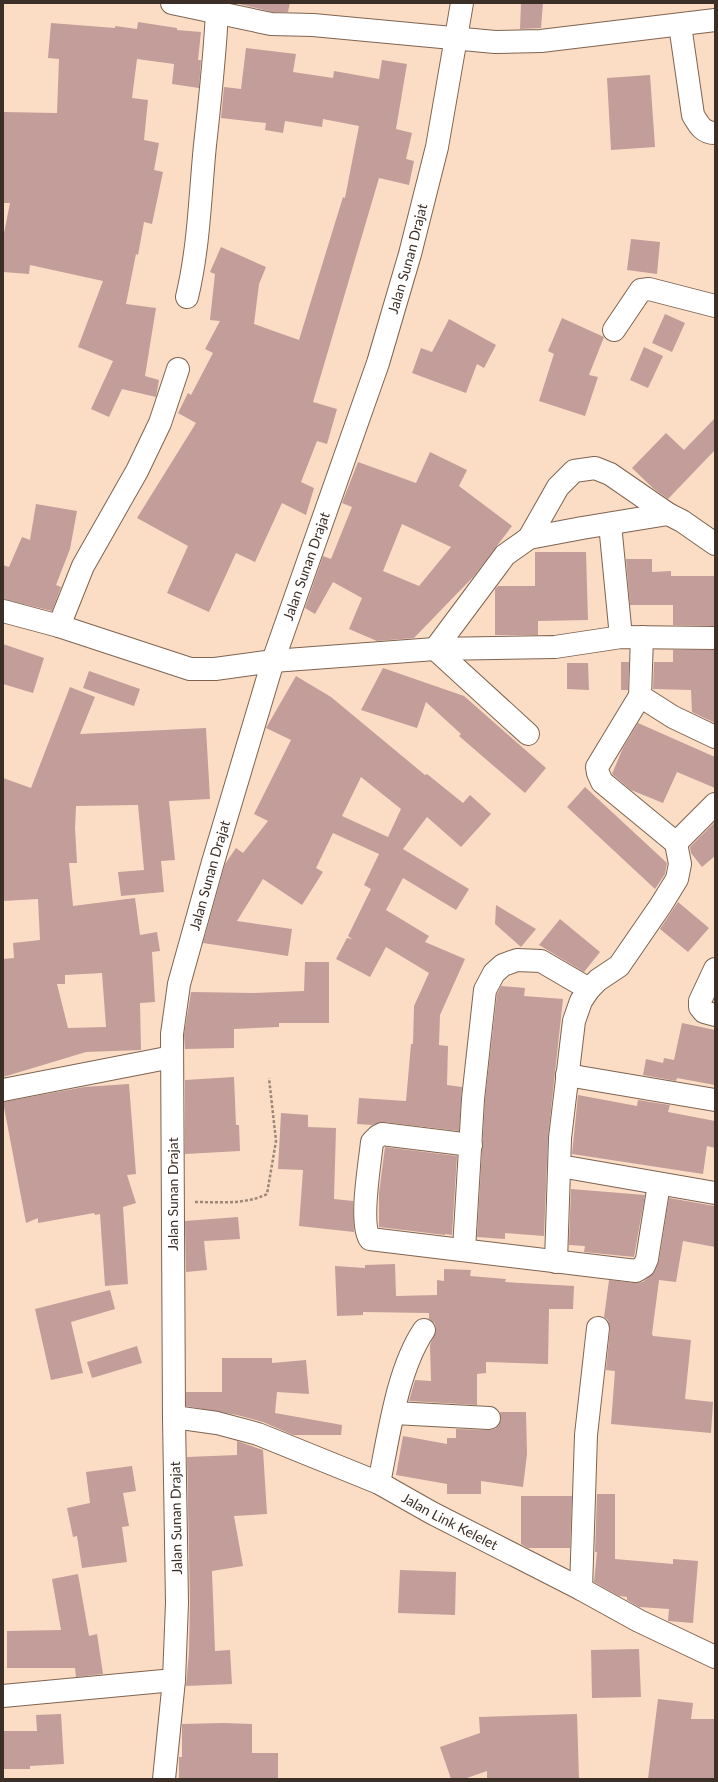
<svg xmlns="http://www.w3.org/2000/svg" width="718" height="1782" font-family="Lato,sans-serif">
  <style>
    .building { fill: #c29d9a; fill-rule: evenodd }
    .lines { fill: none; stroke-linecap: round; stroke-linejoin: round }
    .street-casing { stroke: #7e6450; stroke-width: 24 }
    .path { stroke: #9d8878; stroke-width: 2.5; stroke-dasharray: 3 2; stroke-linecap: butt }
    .street { stroke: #fff; stroke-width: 22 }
    .labels { text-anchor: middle; stroke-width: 3; stroke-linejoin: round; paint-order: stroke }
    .street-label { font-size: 14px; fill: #3b2f27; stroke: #fff }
  </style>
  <rect width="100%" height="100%" fill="#fbddc6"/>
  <path class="building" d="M 235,3 L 290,3 L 288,12 L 272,12 Z
    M 521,3 L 543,3 L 541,28 L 520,29 Z
    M 138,22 L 177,28 L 177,30 L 201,32 L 198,60 L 201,60 L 199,88 L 172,84 L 174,64 L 137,59 L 132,98 L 148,100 L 144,140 L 159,143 L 154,170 L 163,172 L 152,224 L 144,222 L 138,255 L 136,254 L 126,304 L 156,308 L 145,376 L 159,380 L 156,397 L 122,389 L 109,417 L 91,409 L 113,361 L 78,347 L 103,281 L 30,265 L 29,274 L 3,272 L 3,238 L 10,203 L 3,203 L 3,112 L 57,113 L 59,59 L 48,58 L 51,23 L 115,28 L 115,26 L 137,29 Z
    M 246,48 L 296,54 L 293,72 L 333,78 L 334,71 L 379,79 L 382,60 L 407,64 L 396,129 L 412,133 L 406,159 L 414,161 L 409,185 L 379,178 L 313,402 L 337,409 L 327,444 L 317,441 L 301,482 L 314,488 L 306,515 L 282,503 L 255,562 L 236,553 L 209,612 L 167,593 L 188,546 L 137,518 L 196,423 L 178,413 L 188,393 L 191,395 L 213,353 L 205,349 L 220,321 L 210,320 L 215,274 L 210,272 L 221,247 L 266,267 L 259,284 L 254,324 L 299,340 L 343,197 L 345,198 L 359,126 L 323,119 L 322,127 L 285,121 L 283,133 L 265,130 L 266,123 L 221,118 L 224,87 L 241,89 Z
    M 650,75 L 655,147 L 611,150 L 607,78 Z
    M 631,239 L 660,242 L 657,274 L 627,270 Z
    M 665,314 L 685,323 L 672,352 L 652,343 Z
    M 562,318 L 604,337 L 589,375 L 598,377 L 585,416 L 539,401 L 554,354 L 548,351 Z
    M 449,319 L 496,345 L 484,368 L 477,364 L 466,393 L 412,373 L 421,348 L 432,352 Z
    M 644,347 L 663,356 L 648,388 L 630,380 Z
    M 715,418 L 715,450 L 668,499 L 654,489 L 632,468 L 666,433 L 684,450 Z
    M 430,452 L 467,470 L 459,486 L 512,526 L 474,576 L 414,638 L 377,641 L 349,629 L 362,598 L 333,582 L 315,614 L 305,608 L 323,556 L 331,559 L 352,507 L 342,503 L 358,462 L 416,483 ZM 402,524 L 451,547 L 419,586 L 383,571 Z
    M 36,504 L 77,511 L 70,549 L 56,585 L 61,587 L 52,611 L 3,599 L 3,565 L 9,567 L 22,537 L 30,540 Z
    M 535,552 L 586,552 L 588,620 L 538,621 L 538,635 L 495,635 L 495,589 L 498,586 L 535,586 Z
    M 626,559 L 652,559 L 652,572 L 671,571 L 671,576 L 715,576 L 715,626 L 673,625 L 673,605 L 630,605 Z
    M 3,644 L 44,658 L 33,693 L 3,684 Z
    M 673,650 L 715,650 L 715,723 L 692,712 L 691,690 L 653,689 L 654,662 L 673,662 Z
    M 621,662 L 629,662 L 628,690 L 621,690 Z
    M 567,663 L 588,663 L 589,690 L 567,689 Z
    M 383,668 L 464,696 L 546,768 L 525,793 L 459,736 L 461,734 L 426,702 L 417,728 L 361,710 Z
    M 89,671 L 140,689 L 134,706 L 83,688 Z
    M 296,676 L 331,697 L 425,775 L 427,774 L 463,803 L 470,795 L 491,814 L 461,847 L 427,817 L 403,849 L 469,889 L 456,910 L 403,878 L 386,910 L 429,936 L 425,942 L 465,959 L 440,1015 L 439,1045 L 448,1046 L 447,1085 L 462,1087 L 459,1131 L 384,1122 L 372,1125 L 357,1124 L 359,1098 L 406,1101 L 411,1044 L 413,1044 L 414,1006 L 429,973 L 386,947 L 370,977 L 336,959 L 347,938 L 352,939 L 348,936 L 371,889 L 364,885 L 379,854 L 333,833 L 316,868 L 323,872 L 302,905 L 263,879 L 237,921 L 292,929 L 288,956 L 203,943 L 225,864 L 236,848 L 243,853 L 268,821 L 254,814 L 291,740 L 266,728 ZM 361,777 L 401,809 L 388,837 L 342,816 Z
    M 70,687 L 95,697 L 80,734 L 206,728 L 210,799 L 169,801 L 175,860 L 161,861 L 164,892 L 121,896 L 118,872 L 144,870 L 138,805 L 76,806 L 75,828 L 77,863 L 69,863 L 73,906 L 135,898 L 140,935 L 157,932 L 160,951 L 152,952 L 155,1002 L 140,1003 L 141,1050 L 86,1052 L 3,1077 L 3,959 L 14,958 L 13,943 L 40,940 L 38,899 L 3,901 L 3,778 L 31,788 ZM 102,973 L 106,1027 L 68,1028 L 57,984 L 65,984 L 65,975 Z
    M 638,723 L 715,757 L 715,788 L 677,772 L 663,803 L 631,790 L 612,774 L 623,748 Z
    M 585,787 L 667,863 L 665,874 L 655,889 L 567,807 Z
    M 715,822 L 715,856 L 702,867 L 691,853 L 690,847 Z
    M 678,902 L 709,928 L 688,952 L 660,929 Z
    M 496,905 L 536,929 L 521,947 L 495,924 Z
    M 560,919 L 600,952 L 584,972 L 539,945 Z
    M 305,962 L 329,962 L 329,1023 L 279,1023 L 279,1027 L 234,1029 L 234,1048 L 185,1049 L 184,1035 L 191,992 L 254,993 L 304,991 Z
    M 501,986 L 525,988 L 524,996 L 563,999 L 548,1137 L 544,1236 L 505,1233 L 505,1239 L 477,1237 L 485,1100 L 497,994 Z
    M 682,1023 L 715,1030 L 715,1085 L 677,1078 L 676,1081 L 643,1075 L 646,1059 L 663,1063 L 664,1058 L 674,1060 Z
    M 234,1077 L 236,1125 L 239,1125 L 240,1151 L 185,1154 L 185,1080 Z
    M 129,1084 L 136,1174 L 127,1175 L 136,1203 L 123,1207 L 128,1284 L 105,1286 L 100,1214 L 95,1215 L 94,1213 L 38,1223 L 38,1218 L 26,1223 L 3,1102 L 84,1087 Z
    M 578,1095 L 637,1106 L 638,1100 L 670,1105 L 668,1112 L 715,1121 L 715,1148 L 707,1146 L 703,1174 L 572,1154 Z
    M 281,1113 L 308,1115 L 308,1127 L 336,1128 L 334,1199 L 353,1201 L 354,1232 L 299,1226 L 303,1170 L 278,1169 Z
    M 385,1147 L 457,1156 L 452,1235 L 445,1234 L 445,1235 L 379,1227 L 379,1193 Z
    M 571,1189 L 645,1195 L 634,1257 L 584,1252 L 585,1246 L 569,1245 Z
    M 669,1198 L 715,1206 L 715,1247 L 683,1241 L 676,1282 L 659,1280 L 652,1334 L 653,1336 L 691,1340 L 685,1399 L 713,1402 L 711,1433 L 611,1424 L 615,1371 L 606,1370 L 610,1329 L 608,1320 L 604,1317 L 609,1280 L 635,1283 L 643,1282 L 655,1271 L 659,1261 Z
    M 238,1217 L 240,1239 L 204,1241 L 207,1270 L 186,1272 L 185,1221 Z
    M 395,1264 L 396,1296 L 437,1295 L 437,1280 L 444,1281 L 444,1269 L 471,1270 L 470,1276 L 506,1279 L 505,1282 L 574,1286 L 573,1309 L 549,1309 L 548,1364 L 486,1362 L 486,1373 L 477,1374 L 477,1405 L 409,1401 L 415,1380 L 431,1381 L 430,1345 L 436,1330 L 435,1323 L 429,1319 L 429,1313 L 363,1312 L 363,1315 L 337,1316 L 335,1266 L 365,1268 L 365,1265 Z
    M 110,1290 L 115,1309 L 71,1322 L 83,1373 L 51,1380 L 35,1309 Z
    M 137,1346 L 142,1363 L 92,1378 L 87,1362 Z
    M 222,1358 L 272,1358 L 272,1363 L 306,1360 L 309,1394 L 277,1392 L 275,1413 L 342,1425 L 341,1435 L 293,1435 L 263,1422 L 237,1415 L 186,1406 L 186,1392 L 222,1392 Z
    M 500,1412 L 526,1412 L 527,1454 L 523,1487 L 481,1481 L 481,1494 L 447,1494 L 447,1484 L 396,1475 L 403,1436 L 447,1444 L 447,1438 L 456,1438 L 456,1429 L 488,1430 L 495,1429 L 499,1425 L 501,1419 Z
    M 237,1441 L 263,1450 L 267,1514 L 234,1516 L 243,1566 L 212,1571 L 215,1651 L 230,1650 L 232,1684 L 186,1686 L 189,1652 L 190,1603 L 187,1457 L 237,1455 Z
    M 132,1466 L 136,1491 L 123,1493 L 129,1526 L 122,1527 L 127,1562 L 82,1568 L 77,1536 L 73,1537 L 67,1508 L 90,1503 L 86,1472 Z
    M 597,1494 L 615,1494 L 615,1559 L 673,1564 L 673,1559 L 698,1561 L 693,1623 L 668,1621 L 669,1609 L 639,1607 L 627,1600 L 627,1597 L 619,1596 L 594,1582 L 597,1552 L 595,1552 Z
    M 521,1496 L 572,1496 L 570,1548 L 528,1548 L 521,1544 Z
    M 400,1570 L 456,1572 L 455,1615 L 398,1613 Z
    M 78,1574 L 89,1636 L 97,1634 L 103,1674 L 76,1677 L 75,1668 L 7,1668 L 7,1631 L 61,1630 L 52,1579 Z
    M 639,1649 L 641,1697 L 592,1698 L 591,1650 Z
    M 658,1699 L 693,1703 L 691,1719 L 715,1719 L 715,1779 L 648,1779 Z
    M 61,1714 L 64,1764 L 30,1766 L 30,1769 L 3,1769 L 3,1731 L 37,1731 L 36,1715 Z
    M 577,1714 L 579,1779 L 487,1779 L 487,1771 L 464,1779 L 451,1779 L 440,1747 L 480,1733 L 479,1717 Z
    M 223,1723 L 252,1724 L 252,1753 L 278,1753 L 278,1779 L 179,1779 L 179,1757 L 182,1757 L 182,1724 Z"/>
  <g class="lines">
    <defs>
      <g id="street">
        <path d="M 172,3 L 271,24 L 313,25 L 495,42 L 541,41 L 715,20"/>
        <path d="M 680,25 L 693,115 C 699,125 703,133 715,133"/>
        <path d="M 187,297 C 199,247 200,196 205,145 C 210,100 215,56 217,11"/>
        <path d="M 614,330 L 641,290 L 649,289 L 715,306"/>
        <path d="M 610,524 L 621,637"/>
        <path d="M 529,538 L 558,487 L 574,471 L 595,468 L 610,474 L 668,514"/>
        <path d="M 3,611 L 59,626 L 190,669 L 215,669 L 273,661 L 435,649 L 555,647 L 621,637 L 715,638"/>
        <path d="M 59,626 L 83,566 L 137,471 L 160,423 L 178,369"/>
        <path d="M 642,637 L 640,696 L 673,717 L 715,737"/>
        <path d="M 528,734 L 435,649 L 505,555 L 529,538 L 582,528 L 668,514 L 682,521 L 715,544"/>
        <path d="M 676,843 L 715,804"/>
        <path d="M 715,969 L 700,1001 L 700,1007 L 704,1012 L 715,1015"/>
        <path d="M 567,1075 L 715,1100"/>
        <path d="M 3,1090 L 172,1057"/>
        <path d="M 471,1145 L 382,1134 L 378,1136 L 372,1142 C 370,1163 359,1223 370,1239 L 636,1271 L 644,1266 L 647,1259 L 659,1184"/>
        <path d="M 560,1166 L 715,1193"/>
        <path d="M 464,1249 L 473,1099 L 485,990 L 494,973 L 503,965 L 517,960 L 541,961 L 589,989"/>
        <path d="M 556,1262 L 560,1138 L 574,1021 L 581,1001 L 589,989 L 598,980 L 619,966 L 661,905 L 677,879 L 680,864 L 676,843 L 602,782 L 598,773 L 597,767 L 640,696"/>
        <path d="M 394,1413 L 489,1418"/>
        <path id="s1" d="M 174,1417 L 217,1423 L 258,1434 L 379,1483 L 432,1513 L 581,1589 L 639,1621 L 715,1657"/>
        <path d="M 379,1483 C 389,1435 397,1370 424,1330"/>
        <path d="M 581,1589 L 586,1435 L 598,1328"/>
        <path d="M 3,1696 L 174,1680"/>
        <path id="s2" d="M 164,1779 L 174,1680 L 177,1603 L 174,1417 L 172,1034 L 179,984 L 213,862 L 273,661 L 378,363 L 410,254 L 437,147 L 462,3"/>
      </g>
    </defs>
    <use href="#street" class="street-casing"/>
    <path class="path" d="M 195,1202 C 219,1202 245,1205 267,1194 L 276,1141 L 269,1078"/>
    <use href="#street" class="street"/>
  </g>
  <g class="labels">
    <g class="street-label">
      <text dy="5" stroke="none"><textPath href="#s2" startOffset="1557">Jalan Sunan Drajat</textPath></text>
      <text dy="5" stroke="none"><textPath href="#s2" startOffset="1233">Jalan Sunan Drajat</textPath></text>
      <text dy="5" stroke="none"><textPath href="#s2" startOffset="909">Jalan Sunan Drajat</textPath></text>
      <text transform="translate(173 1194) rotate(-90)" y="5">Jalan Sunan Drajat</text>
      <text transform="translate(176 1518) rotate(-91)" y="5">Jalan Sunan Drajat</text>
      <text dy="5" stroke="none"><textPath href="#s1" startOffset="297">Jalan Link Kelelet</textPath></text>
    </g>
  </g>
  <rect width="718" height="1782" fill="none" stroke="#3b2f27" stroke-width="8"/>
</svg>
